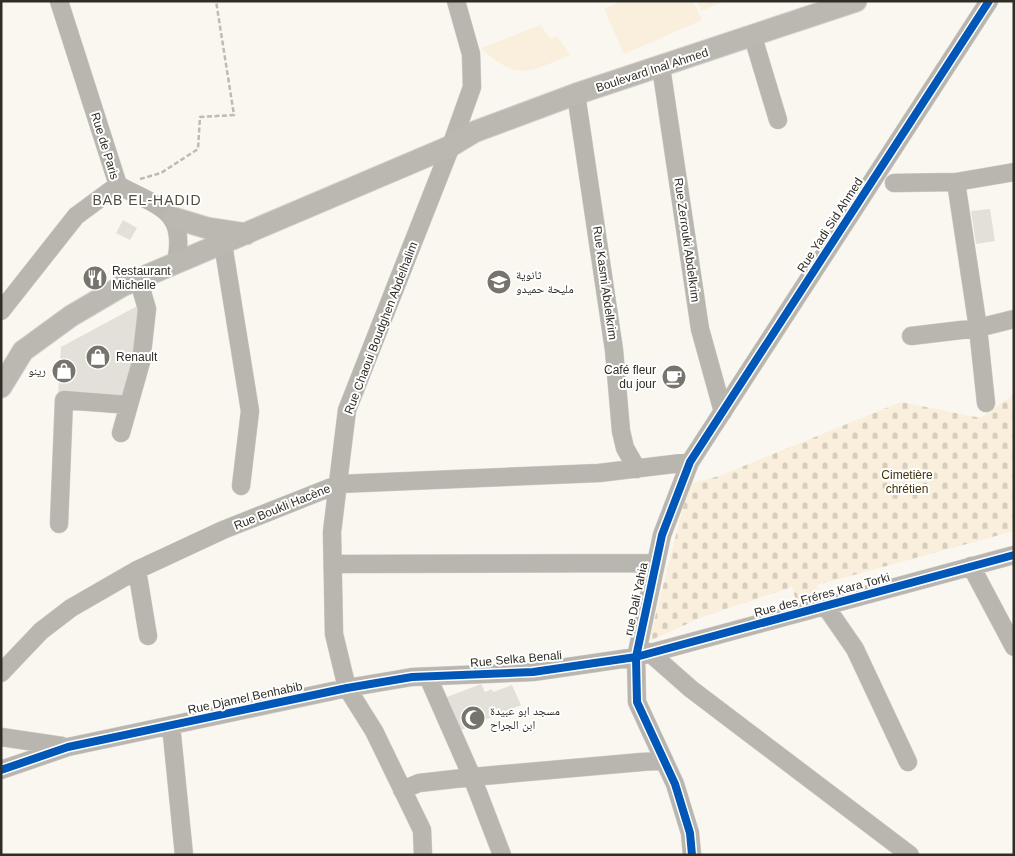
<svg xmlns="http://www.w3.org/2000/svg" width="1015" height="856" font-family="Arial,'Noto Naskh Arabic',sans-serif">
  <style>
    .cemetery { fill: url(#cemetery-stones) }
    .green { fill: #f9efdc }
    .building { fill: #e3e0da }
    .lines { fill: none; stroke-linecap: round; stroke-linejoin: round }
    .minor-casing { stroke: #d5d2cd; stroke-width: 19 }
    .major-casing { stroke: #d5d2cd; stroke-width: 23 }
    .path { stroke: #bebbb5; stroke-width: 2.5; stroke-dasharray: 5 2.5; stroke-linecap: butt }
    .minor { stroke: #b9b6b0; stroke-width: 18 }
    .major { stroke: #bbb7b1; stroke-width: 21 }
    .cycleway-casing { stroke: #fff; stroke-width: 11 }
    .cycleway { stroke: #0057b8; stroke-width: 8 }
    .labels { text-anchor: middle; stroke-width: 4; stroke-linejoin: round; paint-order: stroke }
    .street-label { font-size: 12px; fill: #302d27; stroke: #fff }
    .poi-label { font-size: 12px; fill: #302d27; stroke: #fff; text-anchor: start }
    .park-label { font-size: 12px; fill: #433209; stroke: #fff }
    .neighbourhood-label { font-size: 14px; letter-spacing: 1px; fill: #544e41; stroke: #fff }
  </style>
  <defs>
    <pattern id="cemetery-stones" width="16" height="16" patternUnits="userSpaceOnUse" patternTransform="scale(1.25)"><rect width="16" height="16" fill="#f9efdc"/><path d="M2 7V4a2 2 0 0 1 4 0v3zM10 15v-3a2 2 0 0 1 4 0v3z" fill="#d6cdbd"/></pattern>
  </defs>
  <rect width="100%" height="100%" fill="#faf7f0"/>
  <path class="cemetery" d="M 1014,394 L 1014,531 L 817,585 L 819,599 L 799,611 L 792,587 L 705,616 L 649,641 L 689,484 L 719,476 L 901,402 L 981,418 Z"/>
  <path class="green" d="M 622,1 L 693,1 L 702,20 L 624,54 L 604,9 Z
    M 697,1 L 725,1 L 701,11 Z
    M 541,25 L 550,39 L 557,36 L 570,55 C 529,72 518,82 481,48 Z"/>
  <path class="building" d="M 990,209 L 995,241 L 976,244 L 971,211 Z
    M 123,220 L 137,228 L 130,240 L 116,233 Z
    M 139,305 L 129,405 L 58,395 L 61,347 Z
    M 481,684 L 485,692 L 492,689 L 493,692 L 512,685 L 521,705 L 461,730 L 447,697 Z"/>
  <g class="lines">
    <defs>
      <path id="minor" d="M 59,1 L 118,185 C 158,207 187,209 176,262
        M 753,37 L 778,120
        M 661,67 L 700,329 L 723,412
        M 576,94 L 614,350 L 621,431 L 625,448 L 637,469
        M 956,182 L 978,328 L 986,403
        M 894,183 L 956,182 L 1014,172
        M 223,244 L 250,411 L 241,486
        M 1,311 L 76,216 L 118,185
        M 911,336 L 978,328 L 1014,319
        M 121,433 L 141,362 L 147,309 L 138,278
        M 59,524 L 64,400 L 129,405
        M 334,564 L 655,563
        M 971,566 L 1014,647
        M 137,570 L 148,636
        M 826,607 L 855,649 L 908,762
        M 649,652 L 691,689 L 910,855
        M 1,673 L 41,631 L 71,608 L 137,570 L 223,530 L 339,484 L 599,473 L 690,462
        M 428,677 L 472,777 L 664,760
        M 171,725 L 184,855
        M 1,737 L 62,746
        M 1,770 L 68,747 L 347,688 L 412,677 L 533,672 L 636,657 L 1014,555
        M 402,790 L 419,783 L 472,777 L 502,855
        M 423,855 L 422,830 L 374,731 L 347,688 L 334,634 L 332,532 L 347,410 L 451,146 L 472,87 L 471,54 L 456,1
        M 692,855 L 690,833 L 675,784 L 637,702 L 636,657 L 662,535 L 690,462 L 989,1"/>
      <path id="major" d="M 174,218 L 207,228 L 246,234
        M 1,387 L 23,351 L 71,316 L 122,286 L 451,146 L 474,132 L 576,94 L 856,1"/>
    </defs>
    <use href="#minor" class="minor-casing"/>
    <use href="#major" class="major-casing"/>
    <path class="path" d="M 140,179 L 161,173 L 198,149 L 200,117 L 234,115 L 216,1"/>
    <use href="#minor" class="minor"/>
    <use href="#major" class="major"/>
    <defs>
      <path id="cycleway" d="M 1,770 L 68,747 L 347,688 L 412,677 L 533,672 L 636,657 L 1014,555
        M 692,855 L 690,833 L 675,784 L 637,702 L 636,657 L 662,535 L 690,462 L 989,1"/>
    </defs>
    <use href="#cycleway" class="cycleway-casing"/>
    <use href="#cycleway" class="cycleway"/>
  </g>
  <defs>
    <symbol id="restaurant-disc" viewBox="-11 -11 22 22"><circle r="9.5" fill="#77746d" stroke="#fff"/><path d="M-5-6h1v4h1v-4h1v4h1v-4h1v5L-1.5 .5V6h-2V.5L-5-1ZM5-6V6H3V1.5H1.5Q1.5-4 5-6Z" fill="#fff"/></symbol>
    <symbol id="school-disc" viewBox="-11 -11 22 22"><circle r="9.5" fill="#77746d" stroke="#fff"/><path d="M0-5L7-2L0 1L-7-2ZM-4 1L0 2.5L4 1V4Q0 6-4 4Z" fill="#fff"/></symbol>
    <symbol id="shop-disc" viewBox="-11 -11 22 22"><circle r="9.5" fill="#77746d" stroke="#fff"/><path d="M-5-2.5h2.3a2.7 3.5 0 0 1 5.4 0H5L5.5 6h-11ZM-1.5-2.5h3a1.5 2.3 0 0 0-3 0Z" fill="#fff"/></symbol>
    <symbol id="cafe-disc" viewBox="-11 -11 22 22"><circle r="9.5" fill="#77746d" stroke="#fff"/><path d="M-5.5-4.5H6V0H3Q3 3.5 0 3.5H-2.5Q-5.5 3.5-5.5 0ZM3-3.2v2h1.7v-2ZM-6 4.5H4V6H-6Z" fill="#fff"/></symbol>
    <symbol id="mosque-disc" viewBox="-11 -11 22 22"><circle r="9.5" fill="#77746d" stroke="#fff"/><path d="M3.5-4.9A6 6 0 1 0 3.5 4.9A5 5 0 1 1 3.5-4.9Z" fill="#fff"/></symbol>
  </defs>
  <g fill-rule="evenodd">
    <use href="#restaurant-disc" x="81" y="264" width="28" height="28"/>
    <use href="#school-disc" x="485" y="268" width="28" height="28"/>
    <use href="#shop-disc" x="84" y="343" width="28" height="28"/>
    <use href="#shop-disc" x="50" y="357" width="28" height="28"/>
    <use href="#cafe-disc" x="660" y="363" width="28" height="28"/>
    <use href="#mosque-disc" x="459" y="704" width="28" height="28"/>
  </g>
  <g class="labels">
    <g class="street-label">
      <text transform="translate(652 70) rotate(-18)" y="4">Boulevard Inal Ahmed</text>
      <text transform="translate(105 146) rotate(73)" y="4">Rue de Paris</text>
      <text transform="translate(830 225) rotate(-57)" y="4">Rue Yadi Sid Ahmed</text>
      <text transform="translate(687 240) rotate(82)" y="4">Rue Zerrouki Abdelkrim</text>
      <text transform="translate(605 283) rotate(82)" y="4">Rue Kasmi Abdelkrim</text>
      <text transform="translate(381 328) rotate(-69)" y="4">Rue Chaoui Boudghen Abdelhalim</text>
      <text transform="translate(282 507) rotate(-22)" y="4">Rue Boukli Hacène</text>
      <text transform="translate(822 595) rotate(-15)" y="4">Rue des Fréres Kara Torki</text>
      <text transform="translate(636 599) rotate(-78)" y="4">rue Dali Yahia</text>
      <text transform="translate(516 659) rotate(-5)" y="4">Rue Selka Benali</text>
      <text transform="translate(245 698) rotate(-12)" y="4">Rue Djamel Benhabib</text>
    </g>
    <g class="poi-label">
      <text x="112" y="275">Restaurant<tspan x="112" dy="14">Michelle</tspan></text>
      <text x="516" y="279">ثانوية<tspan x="516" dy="14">مليحة حميدو</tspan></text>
      <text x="116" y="361">Renault</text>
      <text x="656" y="374" text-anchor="end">Café fleur<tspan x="656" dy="14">du jour</tspan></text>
      <text x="46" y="375" text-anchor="end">رينو</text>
      <text x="490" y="715">مسجد ابو عبيدة<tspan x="490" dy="14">ابن الجراح</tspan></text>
    </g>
    <g class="park-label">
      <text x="907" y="479">Cimetière<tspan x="907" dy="14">chrétien</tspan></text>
    </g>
    <g class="neighbourhood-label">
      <text x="147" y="205">BAB EL-HADID</text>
    </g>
  </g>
  <rect width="1015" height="856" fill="none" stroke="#302d27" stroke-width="5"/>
</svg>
